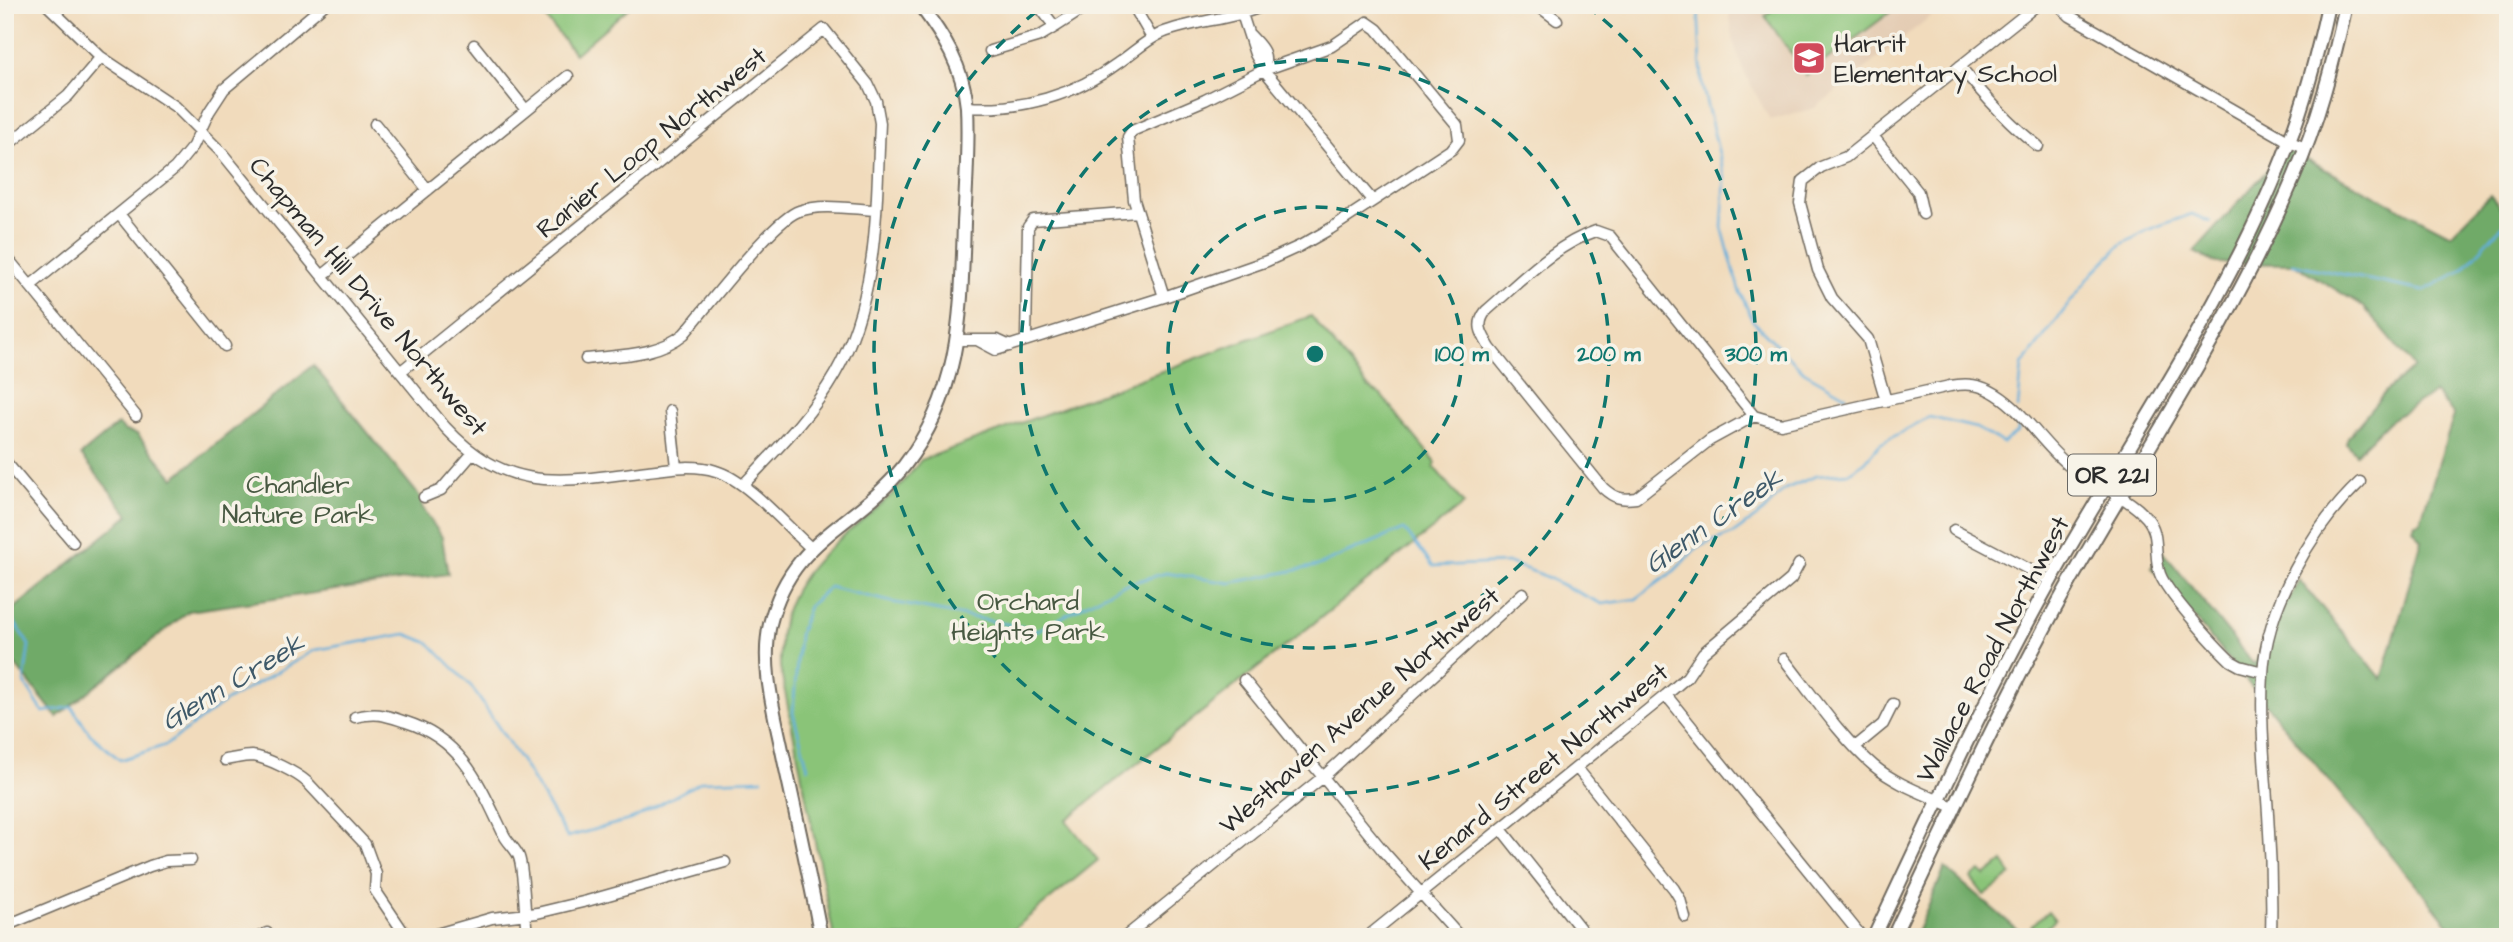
<svg xmlns="http://www.w3.org/2000/svg" width="2513" height="942" font-family="'Architects Daughter',sans-serif">
  <style>
    .built { fill: #e4ccb3 }
    .green { fill: #8ac478; stroke: #5a7852; stroke-width: 2 }
    .forest { fill: #6faa68; stroke: #4d6a4a; stroke-width: 2 }
    .lines { fill: none; stroke-linecap: round; stroke-linejoin: round }
    .stream { stroke: #62aedb; stroke-width: 2.5 }
    .minor-casing { stroke: #70695e; stroke-width: 13 }
    .major-casing { stroke: #70695e; stroke-width: 16 }
    .minor { stroke: #fff; stroke-width: 10 }
    .major { stroke: #fff; stroke-width: 12 }
    .ring { fill: none; stroke: #0f766e; stroke-width: 3.5; stroke-dasharray: 12 9 }
    .labels { text-anchor: middle; stroke-width: 7; stroke-linejoin: round; paint-order: stroke }
    .shield { fill: #f7f3e8; stroke: #686764; stroke-width: 2 }
    .shield-label { font-size: 24px; font-weight: bold; fill: #2b2b2b }
    .poi-label { font-size: 26px; fill: #2b2b2b; stroke: #f7f3e8; text-anchor: start }
    .street-label { font-size: 26px; fill: #2b2b2b; stroke: #f7f3e8 }
    .park-label { font-size: 26px; fill: #485942; stroke: #f7f3e8 }
    .water-label { font-size: 28px; font-style: italic; fill: #3e5969; stroke: #f7f3e8 }
    .centre { fill: #0f766e; stroke: #f7f3e8; stroke-width: 3.5 }
    .ring-label { font-size: 21px; text-anchor: middle; font-weight: bold; fill: #0f766e; stroke: #f7f3e8; stroke-width: 7; stroke-linejoin: round; paint-order: stroke }
  </style>
  <rect width="100%" height="100%" fill="#f7f3e8"/>
  <filter id="ink" filterUnits="userSpaceOnUse"><feTurbulence type="fractalNoise" baseFrequency=".0143" numOctaves="2"/><feDisplacementMap in="SourceGraphic" scale="14" xChannelSelector="R" yChannelSelector="G"/><feConvolveMatrix kernelMatrix="1 2 1 2 8 2 1 2 1" color-interpolation-filters="sRGB"/></filter>
  <filter id="wash" filterUnits="userSpaceOnUse"><feTurbulence type="fractalNoise" baseFrequency=".00686" numOctaves="4" result="noise"/><feDisplacementMap in="SourceGraphic" scale="28" xChannelSelector="R" yChannelSelector="G"/><feGaussianBlur stdDeviation="1.57" result="paint"/><feColorMatrix in="noise" values="0 0 0 0 0 0 0 0 0 0 0 0 0 0 0 0 0 1.4 0 .05"/><feComposite in="paint" operator="in"/></filter>
  <g filter="url(#wash)">
    <rect width="100%" height="100%" fill="#f1dbbc"/>
    <path class="built" d="M 1728,5 L 1945,5 L 1815,108 L 1770,120 L 1744,72 L 1734,43 Z"/>
    <path class="green" d="M 535,5 L 632,5 L 575,54 Z
      M 1779,5 L 1900,5 L 1806,75 L 1765,16 Z
      M 1311,316 L 1369,388 L 1381,395 L 1436,463 L 1434,467 L 1464,504 L 1066,820 L 1098,860 L 1004,937 L 834,937 L 780,667 C 780,651 779,634 784,618 C 799,562 849,534 889,497 C 901,486 911,473 921,460 Z
      M 2003,862 L 2012,875 L 1984,895 L 1971,878 L 1980,871 L 1985,876 Z
      M 2048,911 L 2055,920 L 2039,936 L 2031,926 Z"/>
    <path class="forest" d="M 2286,149 L 2451,235 L 2490,195 L 2508,216 L 2508,937 L 2459,937 L 2152,567 L 2161,549 L 2254,665 L 2299,580 L 2382,679 L 2422,540 L 2413,529 L 2415,523 L 2420,522 L 2454,415 L 2435,393 L 2389,421 L 2356,454 L 2346,442 L 2348,437 L 2386,391 L 2414,367 L 2364,307 L 2294,264 L 2216,263 L 2194,252 Z
      M 313,365 L 421,498 L 422,507 L 442,537 L 448,574 L 189,611 L 57,717 L 5,652 L 5,616 L 129,515 L 81,455 L 118,424 L 125,431 L 137,434 L 174,478 Z
      M 1945,868 L 2020,932 L 2024,937 L 1915,937 Z"/>
    <g class="lines">
      <path class="stream" d="M 1698,5 L 1702,85 L 1725,178 L 1722,227 L 1739,290 L 1753,321 L 1804,372 L 1846,396
        M 2293,264 L 2423,291 L 2461,271 L 2508,219
        M 2018,408 L 2022,365 L 2092,274 L 2122,244 L 2150,229 L 2192,214 L 2210,222
        M 5,608 L 29,645 L 24,682 L 43,712 L 72,707 L 90,734 L 120,760 L 166,745 L 223,703 L 315,650 L 406,634 L 429,643 L 471,686 L 525,767 L 567,837 L 633,819 L 702,781 L 762,779
        M 808,768 L 793,713 L 799,635 L 809,606 L 829,587 L 891,602 L 1038,630 L 1120,586 L 1166,573 L 1230,583 L 1317,566 L 1404,529 L 1433,566 L 1509,563 L 1540,574 L 1602,604 L 1636,599 L 1674,571 L 1698,547 L 1734,533 L 1763,512 L 1785,489 L 1816,476 L 1848,473 L 1865,462 L 1880,444 L 1929,417 L 1976,428 L 2003,443 L 2018,431 L 2018,419"/>
    </g>
  </g>
  <g filter="url(#ink)">
    <g class="lines">
      <defs>
        <path id="minor" d="M 47,5 L 101,57 L 176,107 L 222,153 L 445,427 C 509,496 564,481 648,471 C 670,468 694,464 716,471 C 747,480 786,526 811,548
          M 1133,5 L 1152,38
          M 1537,5 L 1557,20
          M 2059,5 L 2070,16 L 2290,142 L 2305,148
          M 1242,14 L 1255,54 L 1264,70 L 1372,200
          M 1055,27 L 1089,5
          M 1250,35 C 1262,48 1268,52 1264,70 L 1205,100 L 1132,131 L 1128,137 L 1134,200 L 1164,297 L 1267,261 L 1300,246 L 1330,229 L 1452,149 L 1459,140 L 1457,125 L 1377,29 L 1367,22 L 1332,46 L 1264,70
          M 474,45 L 526,110
          M 990,51 L 1040,36 L 1055,27 L 1038,5
          M 1960,66 C 1984,96 2008,123 2038,146
          M 967,107 C 1021,111 1075,95 1118,63 C 1133,53 1146,40 1162,33 C 1195,20 1232,20 1265,5
          M 375,124 L 428,190
          M 1873,136 L 1918,192 L 1923,214
          M 5,147 L 68,96 L 101,57
          M 119,214 L 225,346
          M 1596,231 L 1610,236 L 1754,416 L 1710,440 L 1636,498 C 1621,500 1614,498 1603,488 L 1490,348 C 1482,334 1475,325 1486,311 C 1520,282 1554,245 1596,231 Z
          M 5,255 L 136,416
          M 322,276 L 568,76
          M 30,286 L 175,168 L 193,146 L 209,112 L 224,89 L 324,5
          M 1026,339 L 1028,227 L 1033,220 L 1137,212
          M 957,340 L 997,340 L 1010,346
          M 979,341 L 996,350 L 1164,297
          M 586,359 C 619,355 657,356 684,334 C 705,309 774,219 799,211 C 822,203 852,209 876,210
          M 400,372 L 824,29 L 868,84 L 876,101 L 880,123 C 876,208 879,297 835,374 C 811,416 776,450 743,485
          M 1886,401 L 1868,339 L 1832,298 L 1818,270 L 1800,203 L 1803,181 L 1821,167 L 1846,157 L 2037,5
          M 670,411 L 676,467
          M 1754,416 L 1781,424 L 1950,386 C 1967,383 1980,384 1996,394 C 2025,412 2041,443 2068,465 C 2092,484 2126,494 2147,518 C 2161,535 2153,555 2160,574 C 2167,593 2215,646 2231,661 L 2240,666 L 2263,672
          M 5,461 L 73,542
          M 424,497 L 441,490 L 472,454
          M 1954,530 L 2051,581
          M 1784,659 C 1810,692 1843,740 1874,766 C 1897,785 1928,795 1955,808
          M 1244,680 L 1384,852 L 1460,937
          M 1666,695 L 1862,937
          M 355,717 C 378,712 384,715 406,722 C 463,740 480,785 504,835 C 508,843 516,849 519,857 C 524,870 525,920 527,937
          M 1855,747 L 1883,724 L 1893,704
          M 225,760 C 233,759 243,756 252,756 C 266,757 297,773 307,782 L 365,844 L 376,874 L 375,890 L 402,930 L 409,937
          M 1577,768 L 1674,889 L 1680,899 L 1685,917
          M 1501,829 L 1587,937
          M 5,926 L 150,866 L 166,861 L 191,860
          M 259,937 L 267,933
          M 426,937 L 492,918 L 537,913 L 587,901 L 725,862
          M 1125,937 L 1323,777 L 1523,593
          M 1367,937 L 1666,695 L 1687,677 L 1703,653 L 1791,579 L 1799,564
          M 2271,937 C 2272,896 2271,855 2268,814 C 2265,767 2260,721 2263,674 C 2266,608 2312,527 2360,482"/>
        <path id="major" d="M 821,937 C 810,878 797,819 784,760 C 776,718 760,668 770,624 C 791,537 856,527 904,466 C 962,391 961,312 964,223 C 966,185 969,146 967,107 C 963,67 944,37 920,5
          M 1874,937 C 1931,816 1987,694 2052,578 C 2132,436 2232,295 2289,142 C 2306,98 2318,51 2328,5
          M 1893,937 C 1949,820 2003,701 2067,587 C 2144,451 2233,321 2294,177 C 2318,122 2333,64 2346,5"/>
      </defs>
      <use href="#minor" class="minor-casing"/>
      <use href="#major" class="major-casing"/>
      <use href="#minor" class="minor"/>
      <use href="#major" class="major"/>
    </g>
  </g>
  <g class="ring">
    <circle cx="1315" cy="354" r="147"/>
    <circle cx="1315" cy="354" r="294"/>
    <path d="M1587 6A441 441 0 1 1 1043 6"/>
  </g>
  <defs>
    <symbol id="school-square" viewBox="-11 -11 22 22"><rect x="-9" y="-9" width="18" height="18" rx="4" fill="#d1495b" stroke="#f7f3e8"/><path d="M0-5L7-2L0 1L-7-2ZM-4 1L0 2.5L4 1V4Q0 6-4 4Z" fill="#fff"/></symbol>
  </defs>
  <g fill-rule="evenodd">
    <use href="#school-square" x="1790" y="39" width="38" height="38"/>
  </g>
  <g class="labels">
    <rect class="shield" x="2068" y="454.5" width="88" height="41" rx="5"/>
    <g class="shield-label">
      <text x="2112" y="483">OR 221</text>
    </g>
    <g class="poi-label">
      <text x="1834" y="52">Harrit<tspan x="1834" dy="30">Elementary School</tspan></text>
    </g>
    <g class="street-label">
      <text transform="translate(651 142) rotate(-39)" y="9">Ranier Loop Northwest</text>
      <text transform="translate(369 296) rotate(50)" y="9">Chapman Hill Drive Northwest</text>
      <text transform="translate(1992 649) rotate(-62)" y="9">Wallace Road Northwest</text>
      <text transform="translate(1359 710) rotate(-41)" y="9">Westhaven Avenue Northwest</text>
      <text transform="translate(1543 766) rotate(-39)" y="9">Kenard Street Northwest</text>
    </g>
    <g class="park-label">
      <text x="298" y="493">Chandler<tspan x="298" dy="30">Nature Park</tspan></text>
      <text x="1028" y="610">Orchard<tspan x="1028" dy="30">Heights Park</tspan></text>
    </g>
    <g class="water-label">
      <text transform="translate(1713 520) rotate(-35)" y="10">Glenn Creek</text>
      <text transform="translate(232 681) rotate(-31)" y="10">Glenn Creek</text>
    </g>
  </g>
  <circle cx="1315" cy="354" r="10" class="centre"/>
  <g class="ring-label">
    <text x="1462" y="361">100 m</text>
    <text x="1609" y="361">200 m</text>
    <text x="1756" y="361">300 m</text>
  </g>
  <rect width="2513" height="942" fill="none" stroke="#f7f3e8" stroke-width="28"/>
</svg>
